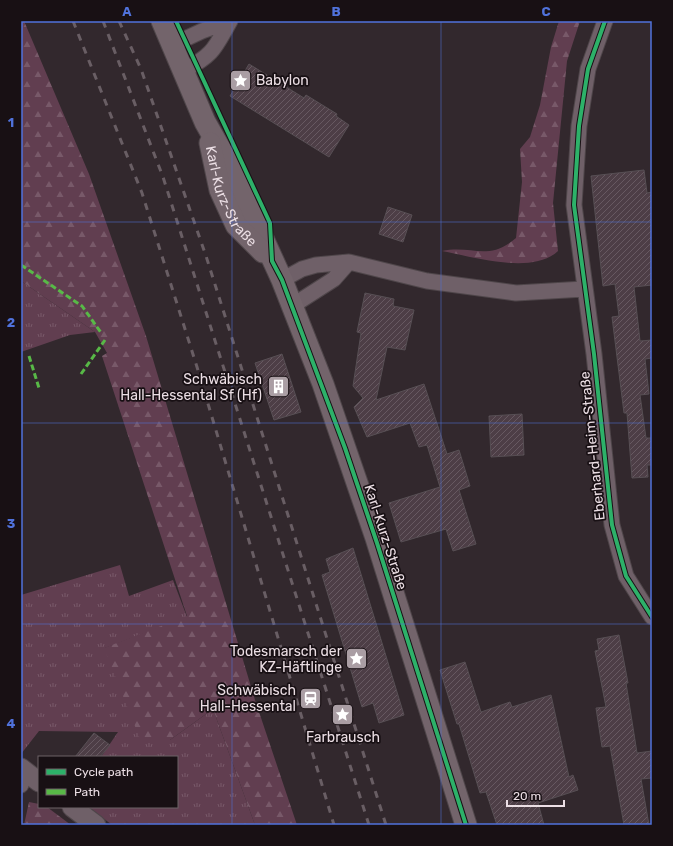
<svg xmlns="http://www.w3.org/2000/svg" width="673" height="846" font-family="Rubik,sans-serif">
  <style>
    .grass { fill: url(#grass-tufts) }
    .forest { fill: url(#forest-firs) }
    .building { fill: url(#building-hatch); stroke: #574f54 }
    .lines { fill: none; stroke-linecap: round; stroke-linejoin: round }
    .minor-casing { stroke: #4f464a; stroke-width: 17 }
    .tertiary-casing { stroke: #4f464a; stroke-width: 21 }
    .secondary-casing { stroke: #4f464a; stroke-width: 23 }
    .minor { stroke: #6f6068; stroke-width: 15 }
    .tertiary { stroke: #6f6068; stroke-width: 19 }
    .secondary { stroke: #73646b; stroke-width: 21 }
    .rail { stroke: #695e64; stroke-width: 3; stroke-dasharray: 7 7; stroke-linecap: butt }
    .quiet { stroke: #58b947; stroke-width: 3; stroke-dasharray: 6 3; stroke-linecap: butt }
    .cycleway-casing { stroke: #181014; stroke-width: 6 }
    .cycleway { stroke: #2db169; stroke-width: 4 }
    .grid { fill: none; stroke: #5072db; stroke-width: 1; stroke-opacity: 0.55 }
    .labels { text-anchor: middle; stroke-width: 3.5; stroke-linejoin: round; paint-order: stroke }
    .poi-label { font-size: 14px; fill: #ebdee4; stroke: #181014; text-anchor: end }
    .street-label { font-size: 14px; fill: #ebdee4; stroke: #181014 }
    .neatline { fill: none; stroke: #5072db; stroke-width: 1.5 }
    .grid-label { font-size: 13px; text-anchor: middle; font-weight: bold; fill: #5072db }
  </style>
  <defs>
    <pattern id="grass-tufts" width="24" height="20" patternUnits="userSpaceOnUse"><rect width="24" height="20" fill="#613e50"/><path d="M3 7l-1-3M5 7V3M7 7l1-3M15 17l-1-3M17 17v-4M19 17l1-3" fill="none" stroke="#785969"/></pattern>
    <pattern id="forest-firs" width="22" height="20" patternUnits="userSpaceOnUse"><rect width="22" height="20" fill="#613e50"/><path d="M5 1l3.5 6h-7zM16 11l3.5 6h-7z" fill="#785969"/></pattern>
    <pattern id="building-hatch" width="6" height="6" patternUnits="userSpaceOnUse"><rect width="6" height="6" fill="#4d3e46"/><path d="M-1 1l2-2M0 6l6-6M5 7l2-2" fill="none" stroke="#675961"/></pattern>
  </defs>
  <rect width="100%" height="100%" fill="#32282d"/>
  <path class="grass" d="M 21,281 L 95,332 L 70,335 L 21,352 Z
    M 120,565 L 129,596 L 173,580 L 187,617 L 105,648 L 170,740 L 213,709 L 255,825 L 112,825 L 89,807 L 177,807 L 177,757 L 101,757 L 118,732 L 39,731 L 21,754 L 21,595 Z"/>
  <path class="forest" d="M 21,21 L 24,21 L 89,174 L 146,336 L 255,700 L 297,825 L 255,825 L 213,709 L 170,740 L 140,739 L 104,648 L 187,616 L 102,356 L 107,353 L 95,332 L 21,281 Z
    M 559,21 L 580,21 L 567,61 L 553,203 L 558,251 C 533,275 473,257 442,251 C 473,245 488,262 516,238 L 522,182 L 520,149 L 530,137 L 540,105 L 551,47 Z
    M 29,802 L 39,804 L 39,807 L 47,807 L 71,825 L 24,825 Z"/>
  <path class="building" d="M 249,64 L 304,98 L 306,95 L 337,114 L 336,116 L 349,125 L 329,157 L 230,96 Z
    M 644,170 L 647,193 L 652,192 L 652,285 L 634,287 L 640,341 L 652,340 L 652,358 L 645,359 L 649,394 L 640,395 L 646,438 L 652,438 L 652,465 L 647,465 L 648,477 L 632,478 L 627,413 L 624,413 L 612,317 L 619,316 L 615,284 L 603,286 L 591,176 Z
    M 388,207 L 412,215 L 403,242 L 379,234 Z
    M 365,293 L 394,299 L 393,306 L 414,310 L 405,350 L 387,347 L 376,400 L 424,384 L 447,454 L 459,450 L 470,486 L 459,490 L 476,544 L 453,551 L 446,529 L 401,542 L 389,503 L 440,487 L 427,445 L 419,447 L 410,423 L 367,437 L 354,407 L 363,398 L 353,386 L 361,333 L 357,332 Z
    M 282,354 L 301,412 L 274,420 L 255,363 Z
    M 522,414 L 524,455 L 491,457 L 489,416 Z
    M 353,548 L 404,715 L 379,723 L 373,703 L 362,707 L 322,575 L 330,572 L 326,559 Z
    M 619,635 L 628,683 L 626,683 L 637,753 L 652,751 L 652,778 L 641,779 L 649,825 L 624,825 L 610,746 L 602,747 L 596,708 L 606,707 L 595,651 L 599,650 L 597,639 Z
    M 465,662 L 481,712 L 510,702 L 512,707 L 551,695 L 569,777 L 573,775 L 578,790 L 538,803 L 544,825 L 497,825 L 486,792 L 480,793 L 459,724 L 457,724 L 440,670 Z
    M 94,733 L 110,745 L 100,757 L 75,757 Z"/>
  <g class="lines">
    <defs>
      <path id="minor" d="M 605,21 L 588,69 L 579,126 L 574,205 L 594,354 L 612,525 L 626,576 L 652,617
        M 172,45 L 202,31 L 230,21
        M 185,70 C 214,54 214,49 230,21
        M 282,280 L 302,269 L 316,265 L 349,262 L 427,281 L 516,293 L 584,289
        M 292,306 L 334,279 L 349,262
        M 21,785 L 25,771"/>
      <path id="tertiary" d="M 21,768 L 39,782
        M 72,807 L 96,825"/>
      <g id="secondary">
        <path d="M 162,21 L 205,122 L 230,166 L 282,280 L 323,384 L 376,538 L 466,825"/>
        <path id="s1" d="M 210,143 L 220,190 L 236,225 L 263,252"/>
      </g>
    </defs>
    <use href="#minor" class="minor-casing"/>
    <use href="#tertiary" class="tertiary-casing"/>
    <use href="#secondary" class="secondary-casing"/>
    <use href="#minor" class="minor"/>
    <use href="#tertiary" class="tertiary"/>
    <use href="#secondary" class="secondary"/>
    <path class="rail" d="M 73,21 L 142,193 L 197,367 L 334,825
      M 103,21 L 163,177 L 369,825
      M 119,21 L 141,69 L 206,256 L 386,825"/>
    <path class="quiet" d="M 21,265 L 82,306 L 102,334
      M 29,356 L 39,388
      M 81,374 L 105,340"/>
    <defs>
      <path id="cycleway" d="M 176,21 L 270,223 L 272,261 L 282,280 L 345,448 L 377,543 L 466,825
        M 605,21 L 588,69 L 579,126 L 574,205 L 594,354 L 612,525 L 626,576 L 652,617"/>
    </defs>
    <use href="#cycleway" class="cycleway-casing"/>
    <use href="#cycleway" class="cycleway"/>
  </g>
  <path class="grid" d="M 232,21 L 232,825M 441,21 L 441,825M 21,222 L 652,222M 21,423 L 652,423M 21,624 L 652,624"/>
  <defs>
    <symbol id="sight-square" viewBox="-11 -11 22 22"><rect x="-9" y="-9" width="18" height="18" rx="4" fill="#aa9ea4" stroke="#181014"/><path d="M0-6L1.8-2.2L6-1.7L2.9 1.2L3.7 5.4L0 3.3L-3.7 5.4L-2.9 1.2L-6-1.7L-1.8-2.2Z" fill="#fff"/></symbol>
    <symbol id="building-square" viewBox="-11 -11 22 22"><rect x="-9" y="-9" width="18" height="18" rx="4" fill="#aa9ea4" stroke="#181014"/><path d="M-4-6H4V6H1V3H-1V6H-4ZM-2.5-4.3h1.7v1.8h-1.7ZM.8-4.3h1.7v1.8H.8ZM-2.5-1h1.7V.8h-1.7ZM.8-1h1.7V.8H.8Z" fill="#fff"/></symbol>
    <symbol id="station-square" viewBox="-11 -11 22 22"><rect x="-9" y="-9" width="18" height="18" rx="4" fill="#aa9ea4" stroke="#181014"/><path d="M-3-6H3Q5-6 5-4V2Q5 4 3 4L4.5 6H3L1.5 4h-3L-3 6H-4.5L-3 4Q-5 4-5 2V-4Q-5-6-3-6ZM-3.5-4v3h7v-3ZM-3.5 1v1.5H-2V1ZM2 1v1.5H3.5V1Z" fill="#fff"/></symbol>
  </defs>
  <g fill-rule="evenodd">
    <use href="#sight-square" x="228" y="68" width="25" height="25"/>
    <use href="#building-square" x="266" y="374" width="25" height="25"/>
    <use href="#sight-square" x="344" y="646" width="25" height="25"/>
    <use href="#station-square" x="298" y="686" width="25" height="25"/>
    <use href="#sight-square" x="330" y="702" width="25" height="25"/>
  </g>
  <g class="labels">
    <g class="poi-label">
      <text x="256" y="85" text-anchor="start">Babylon</text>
      <text x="262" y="384">Schwäbisch<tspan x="262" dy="16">Hall-Hessental Sf (Hf)</tspan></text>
      <text x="342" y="656">Todesmarsch der<tspan x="342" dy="16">KZ-Häftlinge</tspan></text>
      <text x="296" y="695">Schwäbisch<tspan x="296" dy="16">Hall-Hessental</tspan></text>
      <text x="343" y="742" text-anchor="middle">Farbrausch</text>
    </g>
    <g class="street-label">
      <text dy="5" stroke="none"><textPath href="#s1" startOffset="58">Karl-Kurz-Straße</textPath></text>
      <text transform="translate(592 446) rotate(-96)" y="5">Eberhard-Heim-Straße</text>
      <text transform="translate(386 537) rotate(72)" y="5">Karl-Kurz-Straße</text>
    </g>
  </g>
  <rect width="673" height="846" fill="none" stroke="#181014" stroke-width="44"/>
  <rect x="38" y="756" width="140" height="52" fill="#181014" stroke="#6c6267"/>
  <rect x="46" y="769" width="20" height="6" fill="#2db169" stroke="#6c6267"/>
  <text x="74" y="776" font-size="12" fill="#ebdee4">Cycle path</text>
  <rect x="46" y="789" width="20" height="6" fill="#58b947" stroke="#6c6267"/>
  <text x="74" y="796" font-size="12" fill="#ebdee4">Path</text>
  <path d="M507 800v6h57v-6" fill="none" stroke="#ebdee4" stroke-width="2"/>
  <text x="513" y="800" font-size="12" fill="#ebdee4" stroke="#181014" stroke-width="3" paint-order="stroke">20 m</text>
  <rect x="22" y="22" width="629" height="802" class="neatline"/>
  <g class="grid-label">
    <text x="127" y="16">A</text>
    <text x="336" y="16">B</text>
    <text x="546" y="16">C</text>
    <text x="11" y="127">1</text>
    <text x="11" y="327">2</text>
    <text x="11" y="528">3</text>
    <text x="11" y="728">4</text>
  </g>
</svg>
